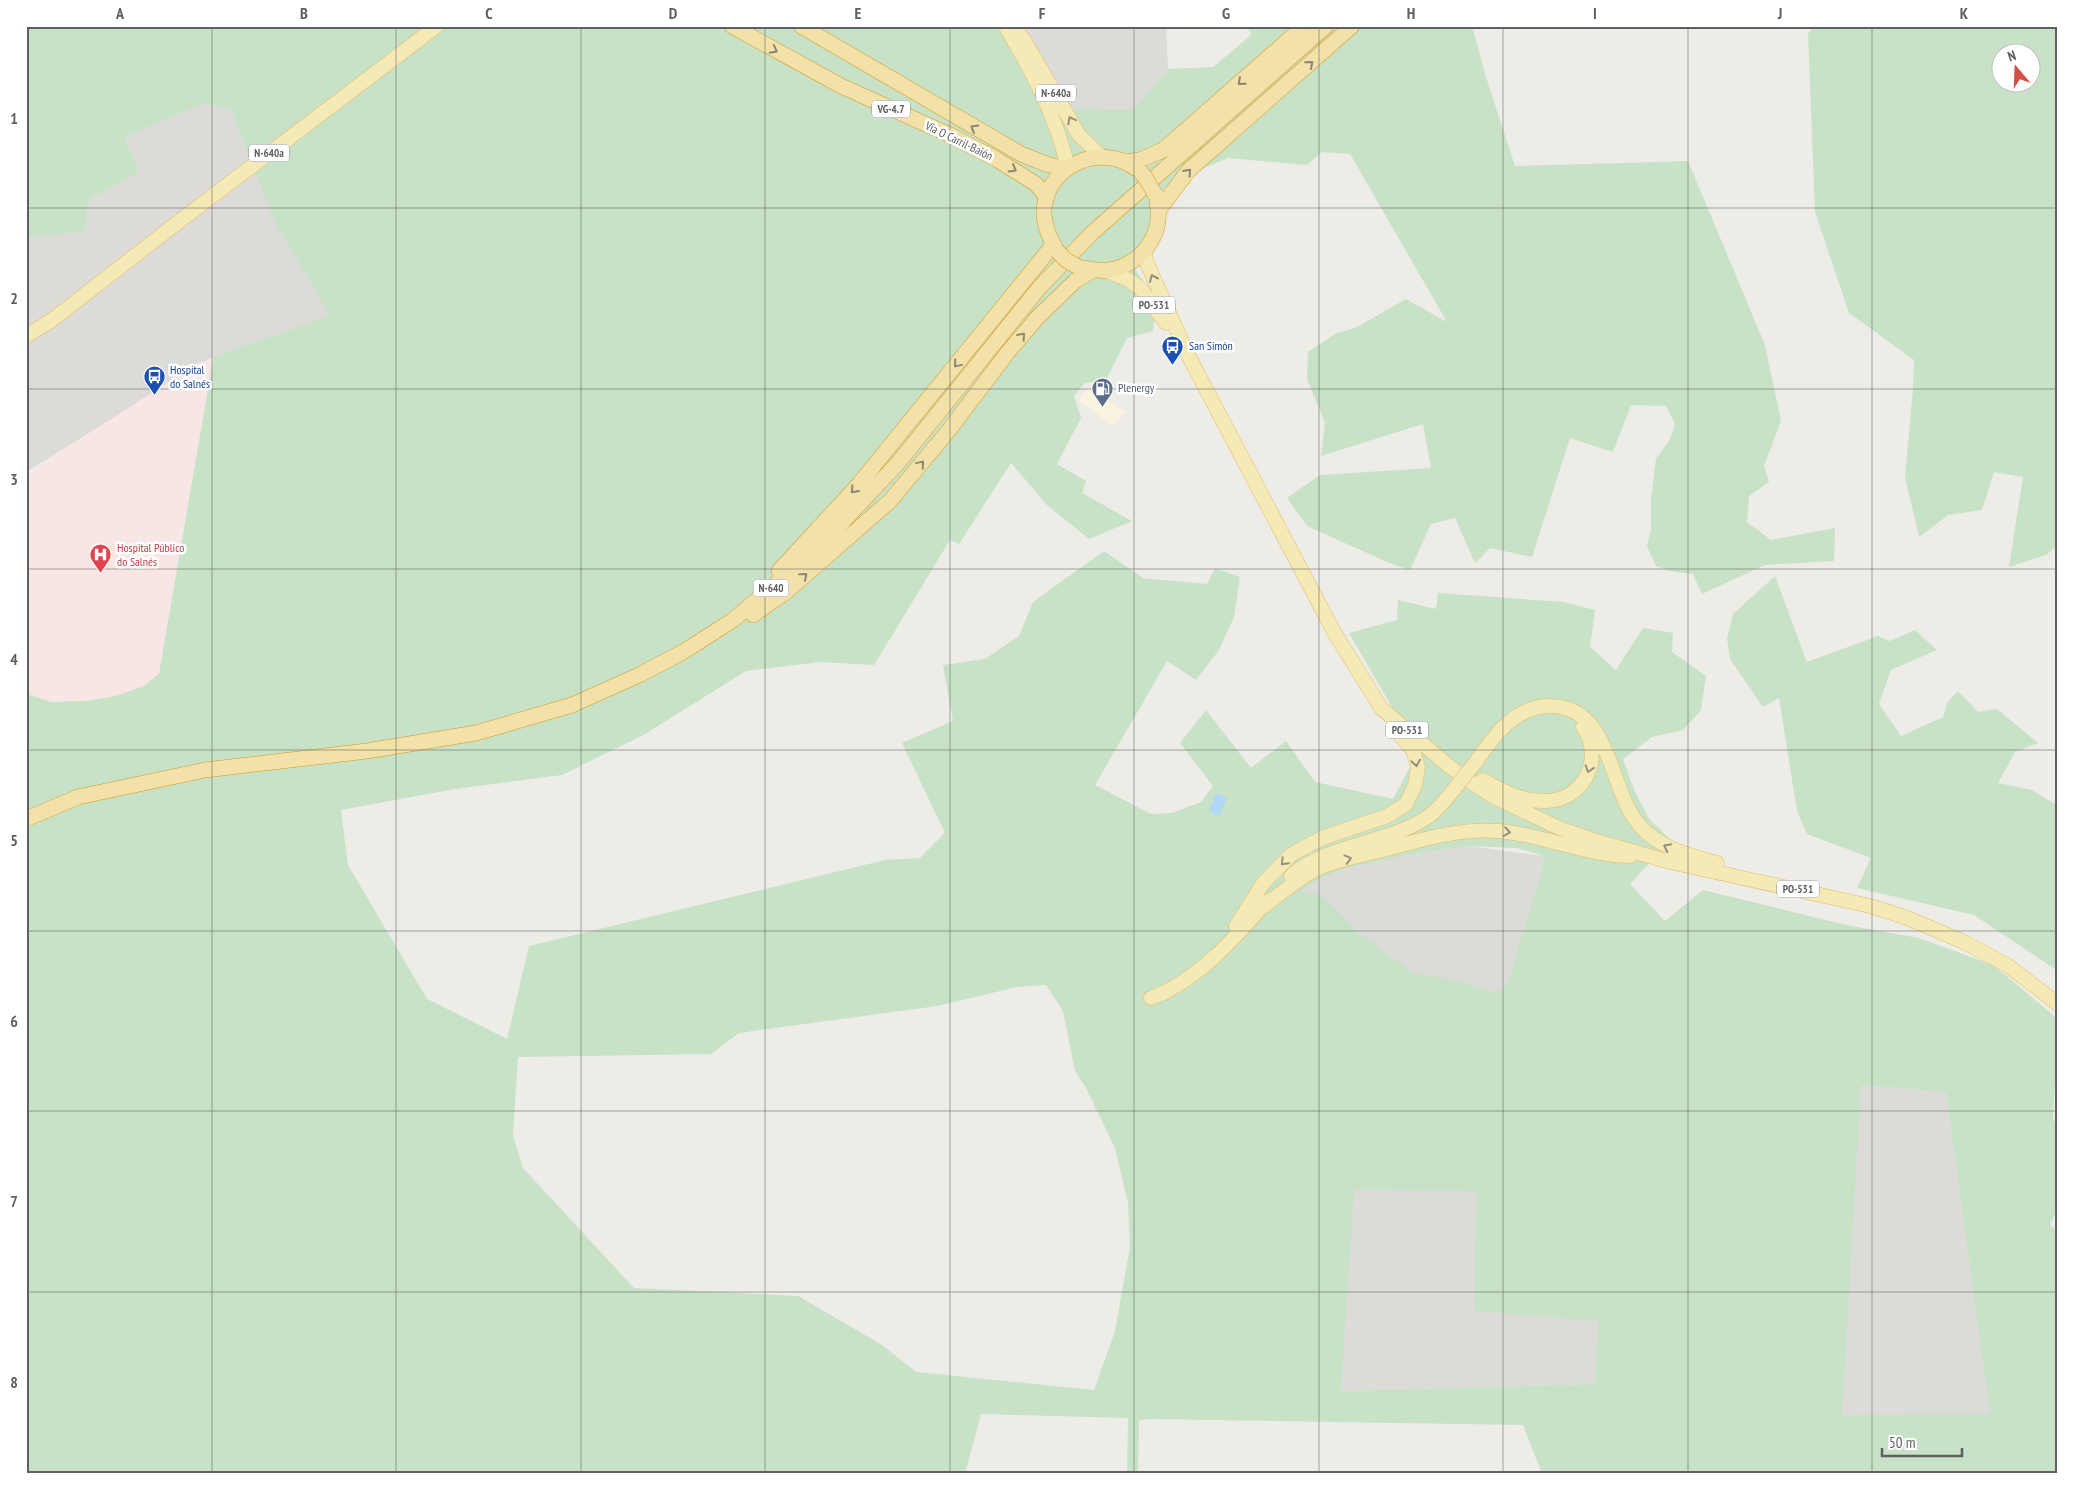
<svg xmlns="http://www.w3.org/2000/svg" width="2084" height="1500" font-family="'PT Sans Narrow',sans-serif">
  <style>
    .commercial { fill: #faf3e0 }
    .industrial { fill: #dddbd8 }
    .medical { fill: #f8e6e5 }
    .green { fill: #c7e2c6; fill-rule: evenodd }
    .water { fill: #b0d8f4 }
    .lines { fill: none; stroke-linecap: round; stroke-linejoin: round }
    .primary-casing { stroke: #dfbd6e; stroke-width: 15 }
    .trunk-casing { stroke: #d6991e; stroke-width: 16 }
    .primary { stroke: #f5e9b5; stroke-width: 14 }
    .trunk { stroke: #f2e1a8; stroke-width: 15 }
    .primary-bridge-casing { stroke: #dfbd6e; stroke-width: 15; stroke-linecap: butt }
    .trunk-bridge-casing { stroke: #d6991e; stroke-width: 16; stroke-linecap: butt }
    .primary-bridge { stroke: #f5e9b5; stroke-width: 14 }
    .trunk-bridge { stroke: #f2e1a8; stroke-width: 15 }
    .oneway { stroke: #8a8778 }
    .oneway2 { stroke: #939180 }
    .grid { fill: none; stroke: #5e6164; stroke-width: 1; stroke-opacity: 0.55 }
    .labels { text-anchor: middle; stroke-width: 5; stroke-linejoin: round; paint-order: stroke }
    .shield { fill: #fff; stroke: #8e9092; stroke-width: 1 }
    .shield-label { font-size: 11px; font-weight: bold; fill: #5e6164 }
    .street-label { font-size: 12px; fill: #5e6164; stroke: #fff }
    .transit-label { font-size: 12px; fill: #164399; stroke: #fff; text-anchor: start }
    .service-label { font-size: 12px; fill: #4e5e75; stroke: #fff; text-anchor: start }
    .health-label { font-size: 12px; fill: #be3a42; stroke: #fff; text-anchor: start }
    .neatline { fill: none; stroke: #5e6164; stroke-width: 2 }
    .grid-label { font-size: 16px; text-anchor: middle; font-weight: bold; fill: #5e6164 }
  </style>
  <rect width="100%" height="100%" fill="#eeece6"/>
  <path class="commercial" d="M 1088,387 L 1125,412 L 1114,426 L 1079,401 Z"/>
  <path class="industrial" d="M 1004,26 L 1166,26 L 1168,69 L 1133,110 L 1048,108 Z
    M 283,46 L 380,300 L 212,357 L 26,472 L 26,238 L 85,230 L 89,200 L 139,172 L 125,137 L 203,103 Z
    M 1468,846 L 1544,856 L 1541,874 L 1861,1085 L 1946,1092 L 1991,1414 L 2058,1474 L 1596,1374 L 1595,1384 L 1341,1391 L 1342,1372 L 1310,894 L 1300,893 L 1324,877 L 1344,869 L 1402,856 Z"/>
  <path class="medical" d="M 213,360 L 159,674 L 144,686 L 116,696 L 86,701 L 52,702 L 26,694 L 26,474 L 198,363 Z"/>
  <path class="green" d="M 26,26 L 1006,26 L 1048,108 L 1133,110 L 1168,69 L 1213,67 L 1251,35 L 1248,26 L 1466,26 L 1473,29 L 1485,74 L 1515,166 L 1688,161 L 1765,345 L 1781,421 L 1764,466 L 1769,482 L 1749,496 L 1747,522 L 1771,540 L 1835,528 L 1834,561 L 1765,565 L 1702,594 L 1693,574 L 1669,571 L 1656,566 L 1647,546 L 1651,530 L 1651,499 L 1656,459 L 1670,439 L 1675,424 L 1666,406 L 1631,405 L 1613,452 L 1570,438 L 1532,557 L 1490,548 L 1475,563 L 1455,518 L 1431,524 L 1410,570 L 1387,562 L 1307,526 L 1287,498 L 1320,475 L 1431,468 L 1423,424 L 1321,456 L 1325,423 L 1307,379 L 1308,352 L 1335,334 L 1357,327 L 1406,299 L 1447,322 L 1350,154 L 1322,152 L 1307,165 L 1228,158 L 1204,168 L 1173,191 L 1134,268 L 1157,301 L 1153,331 L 1127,338 L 1106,380 L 1085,383 L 1074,396 L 1081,418 L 1057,464 L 1086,481 L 1082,493 L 1132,521 L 1089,539 L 1047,505 L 1011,463 L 959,544 L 950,540 L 874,665 L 820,662 L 746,671 L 645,734 L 562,775 L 455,789 L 341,810 L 348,865 L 427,999 L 507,1039 L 529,946 L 885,860 L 920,858 L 945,833 L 902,743 L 953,721 L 943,665 L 985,659 L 1019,636 L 1033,602 L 1104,551 L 1143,578 L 1207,584 L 1215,568 L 1240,577 L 1234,617 L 1219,650 L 1196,680 L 1167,661 L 1095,785 L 1151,814 L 1172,813 L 1201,802 L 1213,786 L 1180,743 L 1206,710 L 1251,768 L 1286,741 L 1315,782 L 1393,799 L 1418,752 L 1349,633 L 1397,620 L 1398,600 L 1436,609 L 1438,593 L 1563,602 L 1595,610 L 1590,647 L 1616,670 L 1643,628 L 1673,633 L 1672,652 L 1706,676 L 1701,710 L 1683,730 L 1652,737 L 1623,759 L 1635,792 L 1650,820 L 1671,840 L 1630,884 L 1665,921 L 1703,890 L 1846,925 L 1919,938 L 1993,965 L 2058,1019 L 2058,1059 L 2056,1063 L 2053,1120 L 2058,1124 L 2058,1207 L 2050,1225 L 2058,1232 L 2058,1474 L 1542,1474 L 1523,1425 L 1151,1419 L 1139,1420 L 1138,1474 L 1127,1474 L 1128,1418 L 981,1414 L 965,1474 L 26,1474 L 26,694 L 52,702 L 86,701 L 116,696 L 144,686 L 159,674 L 213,360 L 212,357 L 330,316 L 274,220 L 231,110 L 204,103 L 125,137 L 139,172 L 89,200 L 85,231 L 26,238 ZM 1468,846 L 1517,848 L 1544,856 L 1541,874 L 1508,982 L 1497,994 L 1460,981 L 1413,973 L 1360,934 L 1322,895 L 1301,892 L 1324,877 L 1344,869 L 1414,854 ZM 1046,985 L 1063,1011 L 1075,1071 L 1086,1088 L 1115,1148 L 1128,1203 L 1130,1247 L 1115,1331 L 1094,1390 L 916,1372 L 882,1345 L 798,1296 L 634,1288 L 523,1168 L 513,1136 L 518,1057 L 711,1054 L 739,1033 L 937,1006 L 1017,987 ZM 1861,1085 L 1946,1092 L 1990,1414 L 1842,1415 ZM 1354,1189 L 1476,1191 L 1474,1311 L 1598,1321 L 1595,1384 L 1341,1391 Z
    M 1817,26 L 2058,26 L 2058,545 L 2046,555 L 2009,567 L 2023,477 L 1994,472 L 1982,510 L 1948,515 L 1919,537 L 1905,477 L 1913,389 L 1914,360 L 1849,313 L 1815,212 L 1808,33 ZM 2002,52 L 2032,52 L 2032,82 L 2002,82 Z
    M 1775,576 L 1807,662 L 1878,636 L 1890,641 L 1915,630 L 1937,650 L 1891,670 L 1879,704 L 1901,736 L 1943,717 L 1947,703 L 1958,691 L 1978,712 L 1997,709 L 2038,743 L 2015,752 L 1998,783 L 2032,790 L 2058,806 L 2058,971 L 1974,915 L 1857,888 L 1871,858 L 1807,834 L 1797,811 L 1779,698 L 1763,707 L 1730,659 L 1727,638 L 1733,614 Z"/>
  <path class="water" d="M 1216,793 L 1227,798 L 1219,816 L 1209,811 Z"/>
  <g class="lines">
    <defs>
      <path id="primary" d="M 1013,26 L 1024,40 L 1079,135 L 1102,157
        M 1007,29 C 1033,73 1057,118 1068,168
        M 1145,250 L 1146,261 L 1188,355 L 1334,632 L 1381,708 L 1444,762 L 1462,776 L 1496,798 L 1559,828 L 1596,841 L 1670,862 L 1870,906 L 1905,917 L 1964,942 L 2007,965 L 2058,1004
        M 1107,271 L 1129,280 L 1140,288 L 1166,323
        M 26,336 L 52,320 L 177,223 L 437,26
        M 1475,763 C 1493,737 1514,706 1550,706 C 1612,706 1608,790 1640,826 C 1661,849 1688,855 1717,863
        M 1483,780 C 1501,791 1523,802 1545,801 C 1584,801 1605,758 1583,727
        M 1291,876 C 1331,842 1387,845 1429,816 C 1439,809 1447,798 1455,788
        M 1261,908 C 1281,894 1301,875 1324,866 C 1343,858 1363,855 1383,850 C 1421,840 1459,828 1499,831 C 1543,835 1585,855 1630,856
        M 1236,926 L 1264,882 L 1292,854 L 1322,838 L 1387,816 L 1406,804 L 1415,785 L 1418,767 L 1413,750 L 1397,732
        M 1151,998 C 1197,981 1234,939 1266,902"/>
      <path id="trunk" d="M 732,26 L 841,86 L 950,135 L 996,159 L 1036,184 L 1047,197
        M 801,26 L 1021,154 L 1046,164 L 1066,169
        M 1127,162 L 1140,160 L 1163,150 L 1304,26
        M 1159,210 L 1189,170 L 1352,26
        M 1057,251 C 1049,238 1043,224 1044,208 C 1049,164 1101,143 1135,168
        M 1084,268 C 1094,270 1105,272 1115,269 C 1144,261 1164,232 1157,202
        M 779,571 L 859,484 L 1053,245
        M 753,615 L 787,591 L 890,501 L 949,430 L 1008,352 L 1037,318 L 1075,281 L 1093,270
        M 26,819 L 78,797 L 205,770 L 367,751 L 476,733 L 572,705 L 639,675 L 683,652 L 733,620 L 819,547 L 898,463 L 1039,288 L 1092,233 L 1326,26"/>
    </defs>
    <use href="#primary" class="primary-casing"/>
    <use href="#trunk" class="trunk-casing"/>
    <use href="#primary" class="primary"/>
    <use href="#trunk" class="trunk"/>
    <defs>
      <path id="primary-bridge" d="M 1455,788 L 1475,763"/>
      <path id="trunk-bridge" d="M 1139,170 L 1145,177 L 1155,194
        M 1057,251 L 1066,260 L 1078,267"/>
    </defs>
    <use href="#primary-bridge" class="primary-bridge-casing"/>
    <use href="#trunk-bridge" class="trunk-bridge-casing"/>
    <use href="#primary-bridge" class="primary-bridge"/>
    <use href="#trunk-bridge" class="trunk-bridge"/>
  </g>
  <defs><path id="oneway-chevron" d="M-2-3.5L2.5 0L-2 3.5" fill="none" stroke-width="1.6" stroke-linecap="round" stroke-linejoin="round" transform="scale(1.25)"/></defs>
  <g class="oneway">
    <use href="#oneway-chevron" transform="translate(774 50) rotate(28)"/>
    <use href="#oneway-chevron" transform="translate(1310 64) rotate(-41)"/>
    <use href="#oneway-chevron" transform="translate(1241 82) rotate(139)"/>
    <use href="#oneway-chevron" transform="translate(974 128) rotate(-150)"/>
    <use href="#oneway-chevron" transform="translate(1013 169) rotate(31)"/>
    <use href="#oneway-chevron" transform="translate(1188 172) rotate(-48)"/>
    <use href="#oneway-chevron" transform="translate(1022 336) rotate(-49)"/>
    <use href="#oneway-chevron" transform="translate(957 364) rotate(130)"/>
    <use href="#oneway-chevron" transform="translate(921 464) rotate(-50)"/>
    <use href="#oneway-chevron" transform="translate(854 490) rotate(132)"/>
    <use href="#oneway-chevron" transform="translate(804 576) rotate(-41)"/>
  </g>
  <g class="oneway2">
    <use href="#oneway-chevron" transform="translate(1071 120) rotate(-119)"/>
    <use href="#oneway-chevron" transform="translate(1153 278) rotate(-114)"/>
    <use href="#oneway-chevron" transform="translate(1416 763) rotate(81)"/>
    <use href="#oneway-chevron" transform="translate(1589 769) rotate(107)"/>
    <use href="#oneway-chevron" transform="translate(1507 832) rotate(8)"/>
    <use href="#oneway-chevron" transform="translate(1667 847) rotate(-153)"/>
    <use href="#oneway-chevron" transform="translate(1348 859) rotate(-15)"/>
    <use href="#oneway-chevron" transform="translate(1284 862) rotate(134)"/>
  </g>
  <path class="grid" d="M 212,26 L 212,1474M 396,26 L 396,1474M 581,26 L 581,1474M 765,26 L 765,1474M 950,26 L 950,1474M 1134,26 L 1134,1474M 1319,26 L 1319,1474M 1503,26 L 1503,1474M 1688,26 L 1688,1474M 1872,26 L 1872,1474M 26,208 L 2058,208M 26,389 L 2058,389M 26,569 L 2058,569M 26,750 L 2058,750M 26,931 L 2058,931M 26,1111 L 2058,1111M 26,1292 L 2058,1292"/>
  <defs>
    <symbol id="bus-pin" viewBox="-11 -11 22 30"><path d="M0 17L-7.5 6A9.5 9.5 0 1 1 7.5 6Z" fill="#1a4fb4" stroke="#fff"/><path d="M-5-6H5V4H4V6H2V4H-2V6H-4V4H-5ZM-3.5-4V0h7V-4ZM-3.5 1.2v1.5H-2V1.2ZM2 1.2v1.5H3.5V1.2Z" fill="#fff"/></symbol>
    <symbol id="fuel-pin" viewBox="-11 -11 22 30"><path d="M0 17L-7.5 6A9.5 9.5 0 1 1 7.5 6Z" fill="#5c6f8a" stroke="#fff"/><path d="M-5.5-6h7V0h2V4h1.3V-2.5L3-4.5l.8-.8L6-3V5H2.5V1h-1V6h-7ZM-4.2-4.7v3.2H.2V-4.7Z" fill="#fff"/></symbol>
    <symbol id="hospital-pin" viewBox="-11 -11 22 30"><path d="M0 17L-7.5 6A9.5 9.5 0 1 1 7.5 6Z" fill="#e0444e" stroke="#fff"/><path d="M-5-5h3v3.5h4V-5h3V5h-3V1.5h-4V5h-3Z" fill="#fff"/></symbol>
  </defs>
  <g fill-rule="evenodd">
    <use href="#bus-pin" x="1160" y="334" width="25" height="34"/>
    <use href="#bus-pin" x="142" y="364" width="25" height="34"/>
    <use href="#fuel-pin" x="1090" y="376" width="25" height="34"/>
    <use href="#hospital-pin" x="88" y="542" width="25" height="34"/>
  </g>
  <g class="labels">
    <g class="shield">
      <rect x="1036" y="84.5" width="40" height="17" rx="4"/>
      <rect x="872" y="100.5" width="38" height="17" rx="4"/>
      <rect x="249" y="144.5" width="40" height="17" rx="4"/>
      <rect x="1133" y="296.5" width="42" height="17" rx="4"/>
      <rect x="753.5" y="579.5" width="35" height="17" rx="4"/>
      <rect x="1386" y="721.5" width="42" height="17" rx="4"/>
      <rect x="1777" y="880.5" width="42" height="17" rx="4"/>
    </g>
    <g class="shield-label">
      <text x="1056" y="97">N-640a</text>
      <text x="891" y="113">VG-4.7</text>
      <text x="269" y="157">N-640a</text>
      <text x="1154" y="309">PO-531</text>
      <text x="771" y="592">N-640</text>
      <text x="1407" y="734">PO-531</text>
      <text x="1798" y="893">PO-531</text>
    </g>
    <g class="street-label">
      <text transform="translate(959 141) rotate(26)" y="4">Vía O Carril-Baión</text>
    </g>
    <g class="transit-label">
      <text x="1189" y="350">San Simón</text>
      <text x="170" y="374">Hospital<tspan x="170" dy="14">do Salnés</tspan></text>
    </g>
    <g class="service-label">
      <text x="1118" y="392">Plenergy</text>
    </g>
    <g class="health-label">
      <text x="117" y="552">Hospital Público<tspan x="117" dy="14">do Salnés</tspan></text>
    </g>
  </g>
  <rect width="2084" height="1500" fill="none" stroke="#ffffff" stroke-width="55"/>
  <g transform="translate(2016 68) rotate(341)"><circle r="24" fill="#ffffff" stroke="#bfc0c1"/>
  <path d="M0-4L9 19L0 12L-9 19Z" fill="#d35047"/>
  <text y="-8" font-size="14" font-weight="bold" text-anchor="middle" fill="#5e6164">N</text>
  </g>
  <path d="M1882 1448v8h80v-8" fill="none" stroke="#5e6164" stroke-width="2.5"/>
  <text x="1889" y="1448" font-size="15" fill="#5e6164" stroke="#ffffff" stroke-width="4" paint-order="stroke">50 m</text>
  <rect x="28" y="28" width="2028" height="1444" class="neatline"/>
  <g class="grid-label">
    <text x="120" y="19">A</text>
    <text x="304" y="19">B</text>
    <text x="489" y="19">C</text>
    <text x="673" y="19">D</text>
    <text x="858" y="19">E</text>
    <text x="1042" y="19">F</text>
    <text x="1226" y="19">G</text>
    <text x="1411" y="19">H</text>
    <text x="1595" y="19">I</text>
    <text x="1780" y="19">J</text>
    <text x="1964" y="19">K</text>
    <text x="14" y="124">1</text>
    <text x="14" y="304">2</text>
    <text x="14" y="485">3</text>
    <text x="14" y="665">4</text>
    <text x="14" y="846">5</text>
    <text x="14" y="1027">6</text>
    <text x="14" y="1207">7</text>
    <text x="14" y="1388">8</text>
  </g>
</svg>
